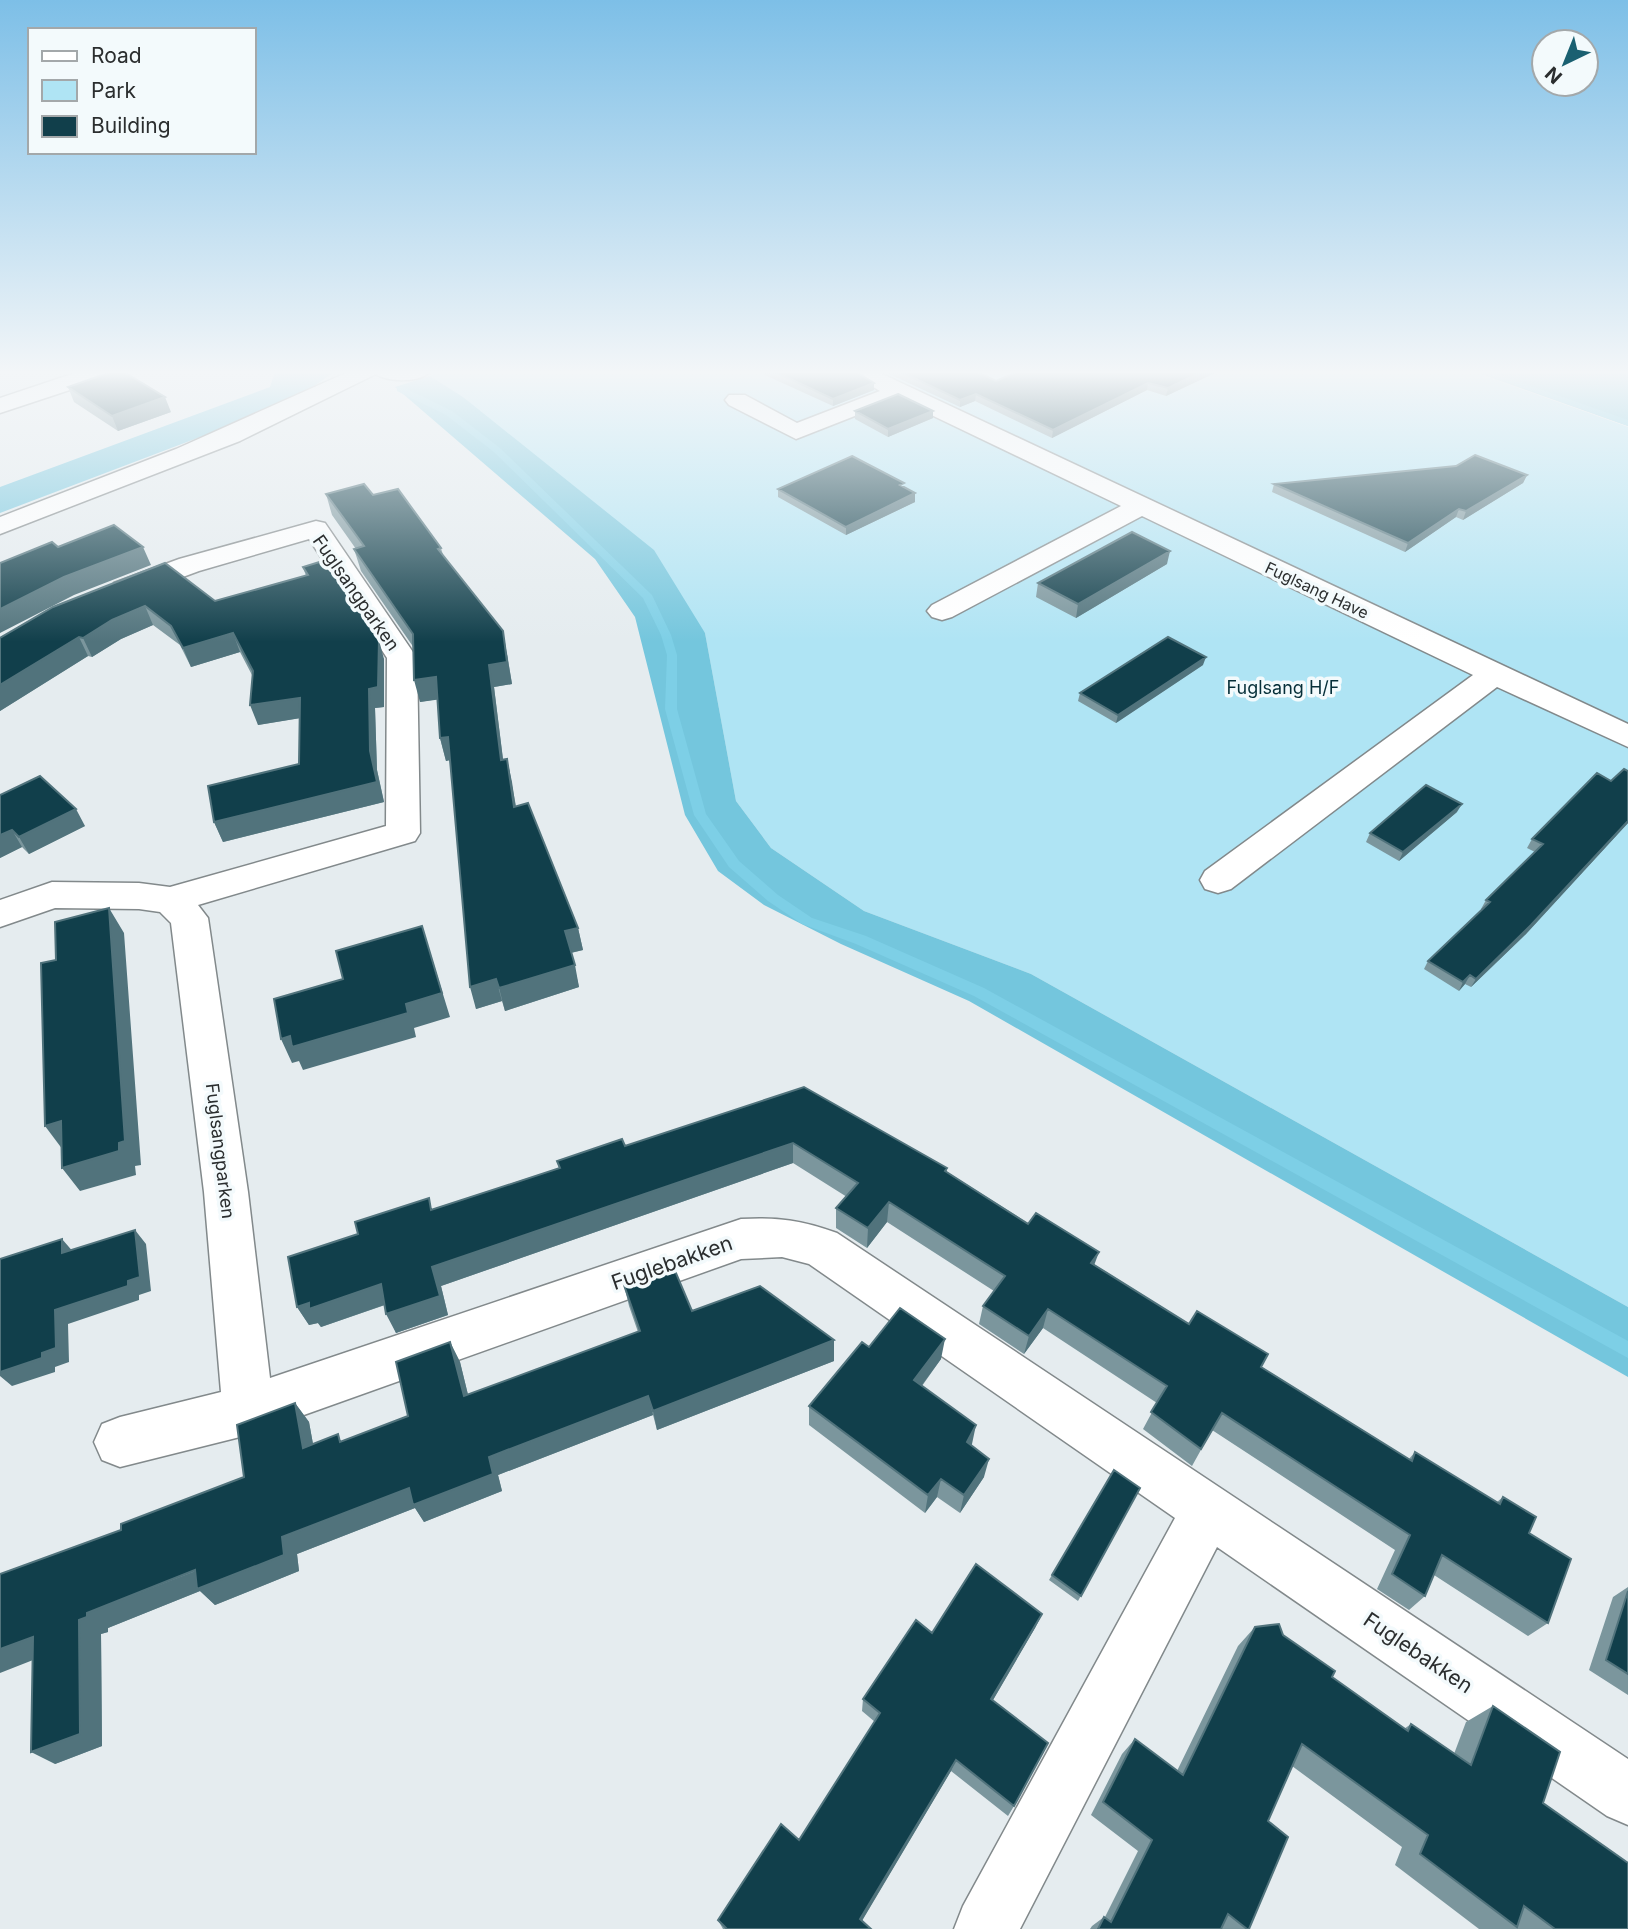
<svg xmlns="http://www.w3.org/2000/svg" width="1628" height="1929" font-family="Inter,sans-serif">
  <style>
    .green { fill: #afe4f4 }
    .forest { fill: #74c6dd }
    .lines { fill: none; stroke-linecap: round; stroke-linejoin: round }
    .stream { fill: #7dcfe6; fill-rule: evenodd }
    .minor-casing { stroke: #82898b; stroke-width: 3 }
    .minor { fill: #fff; fill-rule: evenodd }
    .wall { fill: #7b969d }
    .shaded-wall { fill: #51737c }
    .building { fill: #113f4b; stroke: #51737c; stroke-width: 2 }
    .labels { text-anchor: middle; stroke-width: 7; stroke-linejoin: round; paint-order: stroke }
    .far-street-label { font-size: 16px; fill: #2b2e2f; stroke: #f3fafc }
    .street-label { font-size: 18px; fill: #2b2e2f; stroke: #f3fafc }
    .park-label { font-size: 18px; fill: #062f39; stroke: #f3fafc }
    .near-street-label { font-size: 21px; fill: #2b2e2f; stroke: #f3fafc }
  </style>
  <rect width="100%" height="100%" fill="#e5ecef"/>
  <path class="green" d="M 441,372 L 1473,372 L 1628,427 L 1628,1307 L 1031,974 L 864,911 L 771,848 L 736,801 L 705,633 L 463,397 L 430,376 Z"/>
  <path class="forest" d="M 275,372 L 334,372 L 314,386 L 237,423 L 0,513 L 0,487 L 270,387 Z
    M 1475,372 L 1628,372 L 1628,426 Z
    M 430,376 L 463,397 L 654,550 L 705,633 L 736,801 L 771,848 L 864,911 L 1031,974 L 1628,1307 L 1628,1377 L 969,1001 L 841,944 L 764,905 L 718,871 L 685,815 L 635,617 L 595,559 L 395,387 Z"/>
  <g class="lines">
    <path class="stream" d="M 1478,372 L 1491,372 L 1628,420 L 1628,426 Z
      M 397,387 L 403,387 L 452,411 L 500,448 L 652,595 L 671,635 L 677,655 L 677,709 L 706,814 L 739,861 L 778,895 L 812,918 L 866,936 L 984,988 L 1628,1341 L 1628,1358 L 974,996 L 856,944 L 802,924 L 768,901 L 729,867 L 694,815 L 665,709 L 667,655 L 661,635 L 643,598 L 494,452 L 446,415 L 397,391 Z"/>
    <defs>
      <path id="minor" d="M 78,372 L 112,372 L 109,377 L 0,413 L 0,398 Z
        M 348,372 L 429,372 C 420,383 387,382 376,374 L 240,441 L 0,534 L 0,517 L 176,449 Z
        M 848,372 L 878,372 L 1628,724 L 1628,747 L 1497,687 L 1231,889 L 1218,893 L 1205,889 L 1200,880 L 1205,871 L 1473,675 L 1142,516 L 952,617 L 942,620 L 932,617 L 927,611 L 932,605 L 1121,506 L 898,399 L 796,439 L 729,405 L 725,400 L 729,395 L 745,395 L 797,423 L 880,391 Z
        M 316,521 L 325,523 L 417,658 L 420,833 L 415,841 L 198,905 L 208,918 L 248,1192 L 270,1378 L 741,1219 C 778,1217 802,1220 837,1233 L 1628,1759 L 1628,1825 L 1607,1816 L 1217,1547 L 1020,1929 L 954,1929 L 963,1906 L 1175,1518 L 809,1264 L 782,1257 L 741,1259 L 248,1435 L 120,1467 L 102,1460 L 94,1442 L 102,1424 L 120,1417 L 221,1392 L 204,1192 L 171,923 L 160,912 L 139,909 L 55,908 L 0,927 L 0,900 L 52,882 L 139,883 L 170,887 L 386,826 L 387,658 L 309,539 L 199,571 L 134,595 L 124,598 L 114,595 L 110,589 L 114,583 L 179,559 Z"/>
    </defs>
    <use href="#minor" class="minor-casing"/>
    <use href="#minor" class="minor"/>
  </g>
  <path class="wall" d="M 758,372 L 856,372 L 874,383 L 874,390 L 833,406 Z
    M 885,372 L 977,372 L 996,381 L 1217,372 L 1166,396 L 1147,390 L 1052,438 L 975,401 L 960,407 Z
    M 68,387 L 171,412 L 118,431 L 74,402 Z
    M 855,411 L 933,411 L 933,418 L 888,437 L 855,419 Z
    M 1527,475 L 1523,483 L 1463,520 L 1456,517 L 1405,552 L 1272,492 L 1274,484 Z
    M 778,489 L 915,493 L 915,502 L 846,535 L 778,497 Z
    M 326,494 L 373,495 L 441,548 L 443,555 L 507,653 L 512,684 L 494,687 L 503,760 L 507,759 L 516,806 L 578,928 L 583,950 L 571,953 L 579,987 L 505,1011 L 502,1001 L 476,1009 L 450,760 L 446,761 L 440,738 L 438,699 L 420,702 L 414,648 L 361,571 L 354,549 L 356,549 L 332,515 Z
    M 1167,564 L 1076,618 L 1036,597 L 1038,583 Z
    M 303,567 L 384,659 L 384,707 L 375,708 L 377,770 L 384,802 L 223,842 L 214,822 L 299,764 L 300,718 L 258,725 L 252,675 L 240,652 L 191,667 L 180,645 L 153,625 L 121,639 L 92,657 L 88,656 L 0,711 L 0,638 L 53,607 L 215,601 L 306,576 Z
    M 1203,665 L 1116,723 L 1078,701 L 1080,693 Z
    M 1628,771 L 1628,823 L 1526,934 L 1471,987 L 1465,984 L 1459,991 L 1424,969 L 1428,961 L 1482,909 L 1481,909 L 1486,900 L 1535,852 L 1527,848 L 1532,839 L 1611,781 Z
    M 0,795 L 85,826 L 29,854 L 22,847 L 0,858 Z
    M 1457,812 L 1399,861 L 1366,842 L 1370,833 Z
    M 804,1087 L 947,1168 L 947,1172 L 1189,1324 L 1261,1367 L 1409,1459 L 1415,1452 L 1497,1502 L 1503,1497 L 1529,1533 L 1548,1623 L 1528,1636 L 1434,1575 L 1425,1596 L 1409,1610 L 1377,1589 L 1395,1550 L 1212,1430 L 1192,1466 L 1143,1429 L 1157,1403 L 1043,1328 L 1024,1354 L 979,1324 L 983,1306 L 994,1291 L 887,1222 L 867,1248 L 836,1228 L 836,1208 L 847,1197 L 793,1163 L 441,1286 L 448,1315 L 396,1333 L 385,1305 L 321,1327 L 318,1323 L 309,1325 L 297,1307 L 433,1209 L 559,1168 L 557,1161 L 625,1146 Z
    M 624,1285 L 692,1311 L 834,1361 L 657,1430 L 653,1415 L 498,1475 L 502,1491 L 424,1522 L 415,1508 L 297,1554 L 299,1571 L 215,1605 L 200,1591 L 108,1628 L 108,1632 L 101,1634 L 102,1746 L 55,1764 L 32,1660 L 121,1530 L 244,1477 L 295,1403 L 309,1422 L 313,1444 L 343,1441 L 408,1416 L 450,1342 L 460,1362 L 468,1395 L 638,1332 L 629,1306 Z
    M 869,1347 L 941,1359 L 922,1386 L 972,1444 L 971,1445 L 984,1477 L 960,1513 L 937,1497 L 925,1513 L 809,1425 L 809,1406 Z
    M 1140,1488 L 1078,1601 L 1049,1580 L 1052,1575 Z
    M 1628,1587 L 1628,1695 L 1589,1670 L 1613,1597 Z
    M 1042,1614 L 1035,1628 L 993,1700 L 1014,1806 L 1008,1816 L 951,1771 L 862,1920 L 871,1929 L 723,1929 L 718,1920 L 799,1840 L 875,1722 L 862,1711 L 863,1699 L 932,1633 Z
    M 1255,1627 L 1283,1635 L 1332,1677 L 1404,1729 L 1411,1724 L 1454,1754 L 1466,1722 L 1493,1706 L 1543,1803 L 1628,1929 L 1479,1929 L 1395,1865 L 1402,1847 L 1292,1766 L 1268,1821 L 1249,1929 L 1090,1929 L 1092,1926 L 1104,1917 L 1105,1917 L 1138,1851 L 1091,1815 L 1122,1754 L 1135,1739 L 1177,1771 L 1238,1646 Z"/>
  <path class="shaded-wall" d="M 1202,372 L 1217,372 L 1166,396 L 1168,388 Z
    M 874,383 L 874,390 L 833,406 L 833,399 Z
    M 1148,383 L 1147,390 L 1052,438 L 1053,430 Z
    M 976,394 L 975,401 L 960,407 L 960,400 Z
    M 165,397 L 171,412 L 118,431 L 112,416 Z
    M 933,411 L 933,418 L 888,437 L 888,429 Z
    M 1527,475 L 1523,483 L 1463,520 L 1466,511 Z
    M 915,493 L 915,502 L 846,535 L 846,527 Z
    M 1459,509 L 1456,517 L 1405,552 L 1408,543 Z
    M 143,547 L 151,565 L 74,595 L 0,633 L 0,609 L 64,577 Z
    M 1170,551 L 1167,564 L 1076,618 L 1078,604 Z
    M 145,606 L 153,625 L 121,639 L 92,657 L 83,638 L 112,620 Z
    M 503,631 L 512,684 L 494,687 L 506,783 L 501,760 L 489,665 Z
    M 233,633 L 240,652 L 191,667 L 183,648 Z
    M 79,637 L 88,656 L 0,711 L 0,685 Z
    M 379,640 L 384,659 L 384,707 L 375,708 L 377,770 L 384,802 L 223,842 L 214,822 L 370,751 L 369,689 Z
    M 1206,657 L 1203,665 L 1116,723 L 1118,715 Z
    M 436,677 L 442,699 L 420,702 L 414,680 Z
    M 300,698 L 307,717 L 258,725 L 250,705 Z
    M 448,737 L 454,759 L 446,761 L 440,738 Z
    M 507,759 L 512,782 L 519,829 L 514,807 Z
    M 1462,804 L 1457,812 L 1399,861 L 1403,852 Z
    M 76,809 L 85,826 L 29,854 L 19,837 Z
    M 1628,821 L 1628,823 L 1526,934 L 1471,987 L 1476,979 Z
    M 12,830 L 22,847 L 0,858 L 0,835 Z
    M 109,908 L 124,933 L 141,1165 L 135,1166 L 136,1175 L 80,1191 L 62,1168 Z
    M 422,926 L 450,1017 L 414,1028 L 416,1037 L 303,1070 L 299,1061 L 292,1063 L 281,1039 L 406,1004 Z
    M 578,928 L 583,950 L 570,953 L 565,931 Z
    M 575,965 L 579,987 L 505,1011 L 499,988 Z
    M 1470,975 L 1465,984 L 1459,991 L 1463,982 Z
    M 496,979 L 502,1001 L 476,1009 L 470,987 Z
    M 61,1121 L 63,1150 L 45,1126 Z
    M 793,1143 L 793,1163 L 441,1286 L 448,1315 L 396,1333 L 386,1314 L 432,1267 Z
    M 889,1202 L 887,1222 L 867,1248 L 868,1228 Z
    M 135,1230 L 146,1244 L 151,1291 L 139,1295 L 139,1300 L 68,1324 L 69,1362 L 55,1367 L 55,1372 L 12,1386 L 0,1376 L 0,1372 L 42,1353 L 55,1310 L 128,1281 Z
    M 62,1239 L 75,1254 L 62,1253 Z
    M 1099,1252 L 1092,1271 L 1091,1263 Z
    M 381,1284 L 390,1303 L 321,1327 L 318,1323 L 309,1325 L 297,1307 Z
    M 1048,1309 L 1043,1328 L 1024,1354 L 1029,1336 Z
    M 945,1339 L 941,1359 L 911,1400 L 914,1380 Z
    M 834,1340 L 834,1361 L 657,1430 L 653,1411 Z
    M 450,1342 L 460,1362 L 473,1415 L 464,1396 Z
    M 648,1396 L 653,1415 L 498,1475 L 502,1491 L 424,1522 L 415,1508 L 297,1554 L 299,1571 L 215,1605 L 200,1591 L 108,1628 L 108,1632 L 101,1634 L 102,1746 L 55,1764 L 31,1752 L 79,1620 L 87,1613 Z
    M 295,1403 L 309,1422 L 317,1466 L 303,1448 Z
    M 976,1425 L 972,1444 L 963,1461 L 967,1442 Z
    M 989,1459 L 984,1477 L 960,1513 L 964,1495 Z
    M 941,1479 L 937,1497 L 925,1513 L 928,1495 Z
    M 1042,1614 L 1035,1628 L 986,1712 L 991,1699 Z
    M 33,1637 L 56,1651 L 0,1673 L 0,1649 Z
    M 956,1760 L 951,1771 L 859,1926 L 860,1919 Z"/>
  <path class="building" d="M 111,372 L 124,372 L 165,397 L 112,416 L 68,387 Z
    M 775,372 L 856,372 L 874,383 L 833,399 Z
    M 901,372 L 977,372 L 996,381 L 1017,372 L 1202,372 L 1168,388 L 1148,383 L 1053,430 L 976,394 L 960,400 Z
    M 898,394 L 933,411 L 888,429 L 855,411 Z
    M 1475,455 L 1527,475 L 1466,511 L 1459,509 L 1408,543 L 1274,484 L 1456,466 Z
    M 852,456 L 904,483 L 900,485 L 915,493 L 846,527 L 778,489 Z
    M 364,484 L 373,495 L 398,489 L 441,548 L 438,549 L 503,631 L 507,662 L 489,665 L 501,760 L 507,759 L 514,807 L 528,803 L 578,928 L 565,931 L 575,965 L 499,988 L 496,979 L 470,987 L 448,737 L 440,738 L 436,677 L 414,680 L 413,634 L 354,549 L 364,546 L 326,494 Z
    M 114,525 L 143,547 L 64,577 L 0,609 L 0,563 L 52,542 L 58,547 Z
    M 1132,532 L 1170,551 L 1078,604 L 1038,583 Z
    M 326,560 L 379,640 L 378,687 L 369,689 L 370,751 L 377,782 L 214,822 L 208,786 L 299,764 L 300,698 L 250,705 L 253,671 L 233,633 L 183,648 L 171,626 L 145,606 L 112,620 L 83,638 L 79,637 L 0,685 L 0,638 L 53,607 L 165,563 L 215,601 L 308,575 L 303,567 Z
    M 1168,637 L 1206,657 L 1118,715 L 1080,693 Z
    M 1624,769 L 1628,771 L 1628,821 L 1531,925 L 1476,979 L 1470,975 L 1463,982 L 1428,961 L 1490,902 L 1486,900 L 1543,844 L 1532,839 L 1597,773 L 1611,781 Z
    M 40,776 L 76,809 L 19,837 L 12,830 L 0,835 L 0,795 Z
    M 1426,785 L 1462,804 L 1403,852 L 1370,833 Z
    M 109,908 L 125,1141 L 119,1143 L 119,1151 L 62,1168 L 61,1121 L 45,1126 L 41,963 L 56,960 L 55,922 Z
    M 422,926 L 442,993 L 406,1004 L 408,1013 L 292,1047 L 290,1036 L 281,1039 L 274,999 L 343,979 L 336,951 Z
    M 804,1087 L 947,1168 L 945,1171 L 1028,1224 L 1036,1213 L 1099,1252 L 1091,1263 L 1189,1324 L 1197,1311 L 1268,1354 L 1261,1367 L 1412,1461 L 1415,1452 L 1500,1504 L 1503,1497 L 1536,1517 L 1529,1533 L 1571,1559 L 1548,1623 L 1442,1555 L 1425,1596 L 1392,1574 L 1410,1535 L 1222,1413 L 1201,1449 L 1151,1412 L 1167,1386 L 1048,1309 L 1029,1336 L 983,1306 L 1005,1276 L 889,1202 L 868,1228 L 836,1208 L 858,1183 L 793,1143 L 432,1267 L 440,1296 L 386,1314 L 381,1284 L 309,1309 L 309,1303 L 297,1307 L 288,1257 L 358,1234 L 355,1222 L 429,1198 L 431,1210 L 560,1168 L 557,1161 L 622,1139 L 625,1146 Z
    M 135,1230 L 140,1277 L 128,1281 L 128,1286 L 55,1310 L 56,1348 L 42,1353 L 42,1358 L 0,1372 L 0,1259 L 62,1239 L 62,1253 Z
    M 673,1266 L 692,1311 L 760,1286 L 834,1340 L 653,1411 L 648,1396 L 489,1457 L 493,1474 L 413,1505 L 409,1488 L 282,1537 L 284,1555 L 197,1589 L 195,1570 L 87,1613 L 87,1617 L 79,1620 L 80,1734 L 31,1752 L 33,1637 L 0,1649 L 0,1574 L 121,1530 L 121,1524 L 244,1477 L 237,1425 L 295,1403 L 303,1448 L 338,1434 L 340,1442 L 408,1416 L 396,1362 L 450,1342 L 464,1396 L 640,1331 L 624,1285 Z
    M 900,1308 L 945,1339 L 914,1380 L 976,1425 L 967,1442 L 989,1459 L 964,1495 L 941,1479 L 928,1495 L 809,1406 L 862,1342 L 869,1347 Z
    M 1114,1470 L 1140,1488 L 1081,1596 L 1052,1575 Z
    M 976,1564 L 1042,1614 L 991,1699 L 1048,1743 L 1014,1806 L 956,1760 L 860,1919 L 871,1929 L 727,1929 L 718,1920 L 781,1824 L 799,1840 L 880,1713 L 863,1699 L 916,1620 L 932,1633 Z
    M 1628,1591 L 1628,1674 L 1606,1660 Z
    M 1279,1624 L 1283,1635 L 1335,1671 L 1332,1677 L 1408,1731 L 1411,1724 L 1471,1765 L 1493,1706 L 1560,1752 L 1543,1803 L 1628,1863 L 1628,1929 L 1555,1929 L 1524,1906 L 1517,1927 L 1420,1854 L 1428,1835 L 1302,1744 L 1268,1821 L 1288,1837 L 1249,1929 L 1247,1929 L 1228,1914 L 1221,1929 L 1098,1929 L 1104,1917 L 1111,1922 L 1152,1840 L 1103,1802 L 1135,1739 L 1183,1775 L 1255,1627 Z"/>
  <linearGradient id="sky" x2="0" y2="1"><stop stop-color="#7dbfe7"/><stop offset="0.58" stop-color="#f3f6f8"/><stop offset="1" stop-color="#f3f6f8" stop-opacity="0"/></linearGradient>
  <rect width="1628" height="642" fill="url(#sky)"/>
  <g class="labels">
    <g class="far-street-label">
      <text transform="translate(1317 590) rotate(25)" y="6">Fuglsang Have</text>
    </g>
    <g class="street-label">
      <text transform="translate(356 593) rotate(55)" y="6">Fuglsangparken</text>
      <text transform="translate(220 1151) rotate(83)" y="6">Fuglsangparken</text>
    </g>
    <g class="park-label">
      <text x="1283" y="694">Fuglsang H/F</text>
    </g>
    <g class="near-street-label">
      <text transform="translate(672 1263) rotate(-19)" y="7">Fuglebakken</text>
      <text transform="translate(1418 1653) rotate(34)" y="7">Fuglebakken</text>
    </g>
  </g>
  <rect x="28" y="28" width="228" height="126" fill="#f3fafc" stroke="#a3a8aa" stroke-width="2"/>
  <rect x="42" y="51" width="35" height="10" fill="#ffffff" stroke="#a3a8aa" stroke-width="2"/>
  <text x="91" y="63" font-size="21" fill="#2b2e2f">Road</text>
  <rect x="42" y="80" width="35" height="21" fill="#afe4f4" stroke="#a3a8aa" stroke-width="2"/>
  <text x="91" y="98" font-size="21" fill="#2b2e2f">Park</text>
  <rect x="42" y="116" width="35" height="21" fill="#113f4b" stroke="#a3a8aa" stroke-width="2"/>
  <text x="91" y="133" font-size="21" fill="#2b2e2f">Building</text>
  <g transform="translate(1565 63) rotate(223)"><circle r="33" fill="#f3fafc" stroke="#a3a8aa" stroke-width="2"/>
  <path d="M0-5L12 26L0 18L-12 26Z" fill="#1a6071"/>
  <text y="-10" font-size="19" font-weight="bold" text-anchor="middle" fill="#2b2e2f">N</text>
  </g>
</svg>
